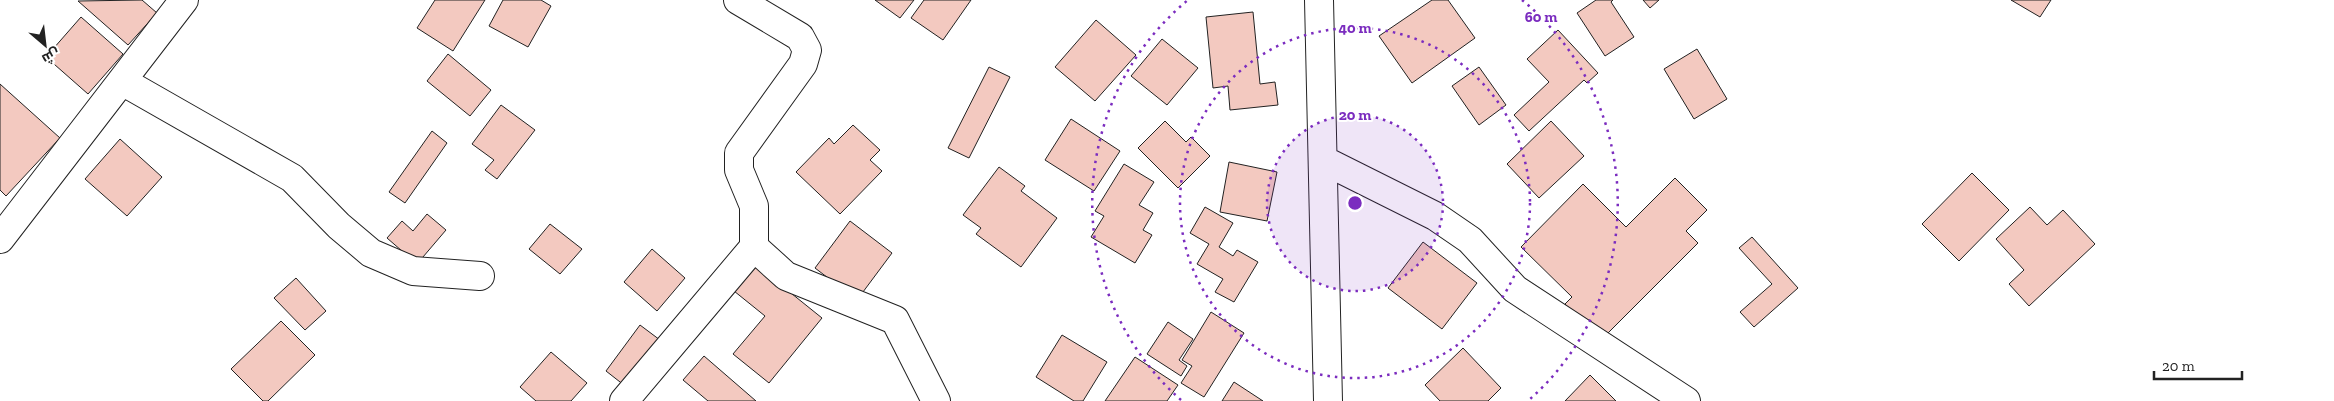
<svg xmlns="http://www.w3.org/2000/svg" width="2334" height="401" font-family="'Zilla Slab',Cairo,serif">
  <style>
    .building { fill: #f3c9c0; stroke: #222 }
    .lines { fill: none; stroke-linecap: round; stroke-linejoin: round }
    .minor-casing { stroke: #222; stroke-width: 30 }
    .minor { stroke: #fff; stroke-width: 28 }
    .ring { fill: none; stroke: #7b2cbf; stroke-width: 2.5; stroke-dasharray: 2.5 5 }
    .centre { fill: #7b2cbf; stroke: #fff; stroke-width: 2.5 }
    .ring-label { font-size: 15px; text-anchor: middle; font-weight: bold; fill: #7b2cbf; stroke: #fff; stroke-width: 4; stroke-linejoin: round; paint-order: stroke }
  </style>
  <rect width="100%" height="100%" fill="#fff"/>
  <path class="building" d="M 142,0 L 157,13 L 128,45 L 78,1 Z
    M 435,0 L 485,0 L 453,51 L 417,28 Z
    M 503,0 L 541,0 L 551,6 L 528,47 L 489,26 Z
    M 875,0 L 914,0 L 900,18 Z
    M 924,0 L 971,0 L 943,40 L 911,18 Z
    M 1432,0 L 1448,0 L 1475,38 L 1412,83 L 1379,36 Z
    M 1596,0 L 1613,0 L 1611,2 L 1634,37 L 1605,56 L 1577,13 Z
    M 1643,0 L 1659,0 L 1650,8 Z
    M 2011,0 L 2051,0 L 2040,17 Z
    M 1253,12 L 1260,84 L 1275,82 L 1278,105 L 1230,110 L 1228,86 L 1213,88 L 1206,17 Z
    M 81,17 L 123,54 L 88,94 L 46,57 Z
    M 1096,20 L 1136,55 L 1095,101 L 1055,67 Z
    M 1558,30 L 1598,73 L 1587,83 L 1584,80 L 1529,131 L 1514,115 L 1549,82 L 1527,59 Z
    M 1162,39 L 1198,68 L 1167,105 L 1131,76 Z
    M 1697,49 L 1727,99 L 1694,119 L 1664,69 Z
    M 448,54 L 491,90 L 470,116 L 427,81 Z
    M 989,67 L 1010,77 L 969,158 L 948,148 Z
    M 1479,67 L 1506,105 L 1479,125 L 1452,86 Z
    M 0,84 L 60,138 L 6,196 L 0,190 Z
    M 501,105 L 535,130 L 497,179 L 485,170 L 494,160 L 472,144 Z
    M 1071,119 L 1120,151 L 1094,191 L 1045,160 Z
    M 1165,121 L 1186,142 L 1191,137 L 1210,156 L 1178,188 L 1138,148 Z
    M 1551,121 L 1584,156 L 1539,198 L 1507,164 Z
    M 853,125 L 880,150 L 870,160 L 882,171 L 840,214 L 796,172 L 829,138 L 834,144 Z
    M 432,131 L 447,143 L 405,203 L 389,192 Z
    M 120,139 L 162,177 L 127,216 L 85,179 Z
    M 1229,162 L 1277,172 L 1267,221 L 1220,212 Z
    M 1124,164 L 1154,182 L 1139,205 L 1153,213 L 1143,230 L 1152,235 L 1135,263 L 1091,237 L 1104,216 L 1095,211 Z
    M 999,167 L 1025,186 L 1021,191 L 1057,218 L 1021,267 L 976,234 L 981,228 L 963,215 Z
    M 1972,173 L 2009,210 L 1959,261 L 1922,224 Z
    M 1675,178 L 1707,210 L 1686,231 L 1698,243 L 1601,340 L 1565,304 L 1572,297 L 1521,247 L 1583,184 L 1626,227 Z
    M 1205,207 L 1233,223 L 1219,247 L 1233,256 L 1237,250 L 1258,262 L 1234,302 L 1215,292 L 1223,279 L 1197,264 L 1209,244 L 1190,233 Z
    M 2030,207 L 2047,225 L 2063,210 L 2095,244 L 2029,306 L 2009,284 L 2024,270 L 1996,239 Z
    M 427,214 L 446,230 L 417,264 L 387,238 L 402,221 L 413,231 Z
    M 850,221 L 892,253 L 857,300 L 815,268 Z
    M 550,224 L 582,249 L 560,274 L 529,249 Z
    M 1752,237 L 1798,288 L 1754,327 L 1740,312 L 1772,284 L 1739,248 Z
    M 1423,242 L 1477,283 L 1442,329 L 1388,288 Z
    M 652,249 L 685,278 L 657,311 L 624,282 Z
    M 756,265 L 822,318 L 769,383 L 733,354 L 765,316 L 734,291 Z
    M 296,278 L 326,311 L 305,330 L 274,298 Z
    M 1211,312 L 1244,333 L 1204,397 L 1181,383 L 1192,366 L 1182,360 Z
    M 281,321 L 315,355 L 268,401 L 263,401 L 231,369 Z
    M 1168,322 L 1193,339 L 1179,360 L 1187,366 L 1181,376 L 1147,354 Z
    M 640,325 L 664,343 L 629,389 L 606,371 Z
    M 1062,335 L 1107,362 L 1083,401 L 1074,401 L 1036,377 Z
    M 1463,348 L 1501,388 L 1488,401 L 1440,401 L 1425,385 Z
    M 551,352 L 587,383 L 571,401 L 536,401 L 520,387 Z
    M 704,356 L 756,401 L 708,401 L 683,380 Z
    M 1135,357 L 1178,385 L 1167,401 L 1105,401 Z
    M 1590,375 L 1616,401 L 1565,401 Z
    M 1234,382 L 1263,401 L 1222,401 Z"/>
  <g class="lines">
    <defs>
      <path id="minor" d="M 1319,0 L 1328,401
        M 122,81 L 292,178 L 339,226 L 371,253 L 413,271 L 480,276
        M 1323,160 L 1435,216 L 1470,240 L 1515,289 L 1686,401
        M 0,239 L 184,0
        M 754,247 L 786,276 L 895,320 L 936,401
        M 624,401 L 754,247 L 754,206 L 739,170 L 739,153 L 803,64 L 807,50 L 800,37 L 738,0"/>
    </defs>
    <use href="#minor" class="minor-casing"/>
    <use href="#minor" class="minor"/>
  </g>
  <circle cx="1355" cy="203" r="88" fill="#7b2cbf" fill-opacity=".12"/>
  <g class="ring">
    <circle cx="1355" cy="203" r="88"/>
    <circle cx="1355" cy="203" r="175"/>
    <path d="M1181 400A263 263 0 0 1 1188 0M1522 0A263 263 0 0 1 1529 400"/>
  </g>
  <circle cx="1355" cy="203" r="8" class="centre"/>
  <g class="ring-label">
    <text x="1541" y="22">60 m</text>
    <text x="1355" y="33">40 m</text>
    <text x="1355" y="120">20 m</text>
  </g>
  <g transform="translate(45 45) rotate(152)" stroke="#ffffff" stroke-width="4" paint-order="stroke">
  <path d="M0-4L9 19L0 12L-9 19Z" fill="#222222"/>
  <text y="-8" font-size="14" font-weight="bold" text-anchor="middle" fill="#222222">ش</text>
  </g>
  <path d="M2154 371v8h88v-8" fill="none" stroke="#222222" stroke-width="2.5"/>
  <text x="2162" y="371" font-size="15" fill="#222222" stroke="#ffffff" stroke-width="4" paint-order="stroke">20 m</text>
</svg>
